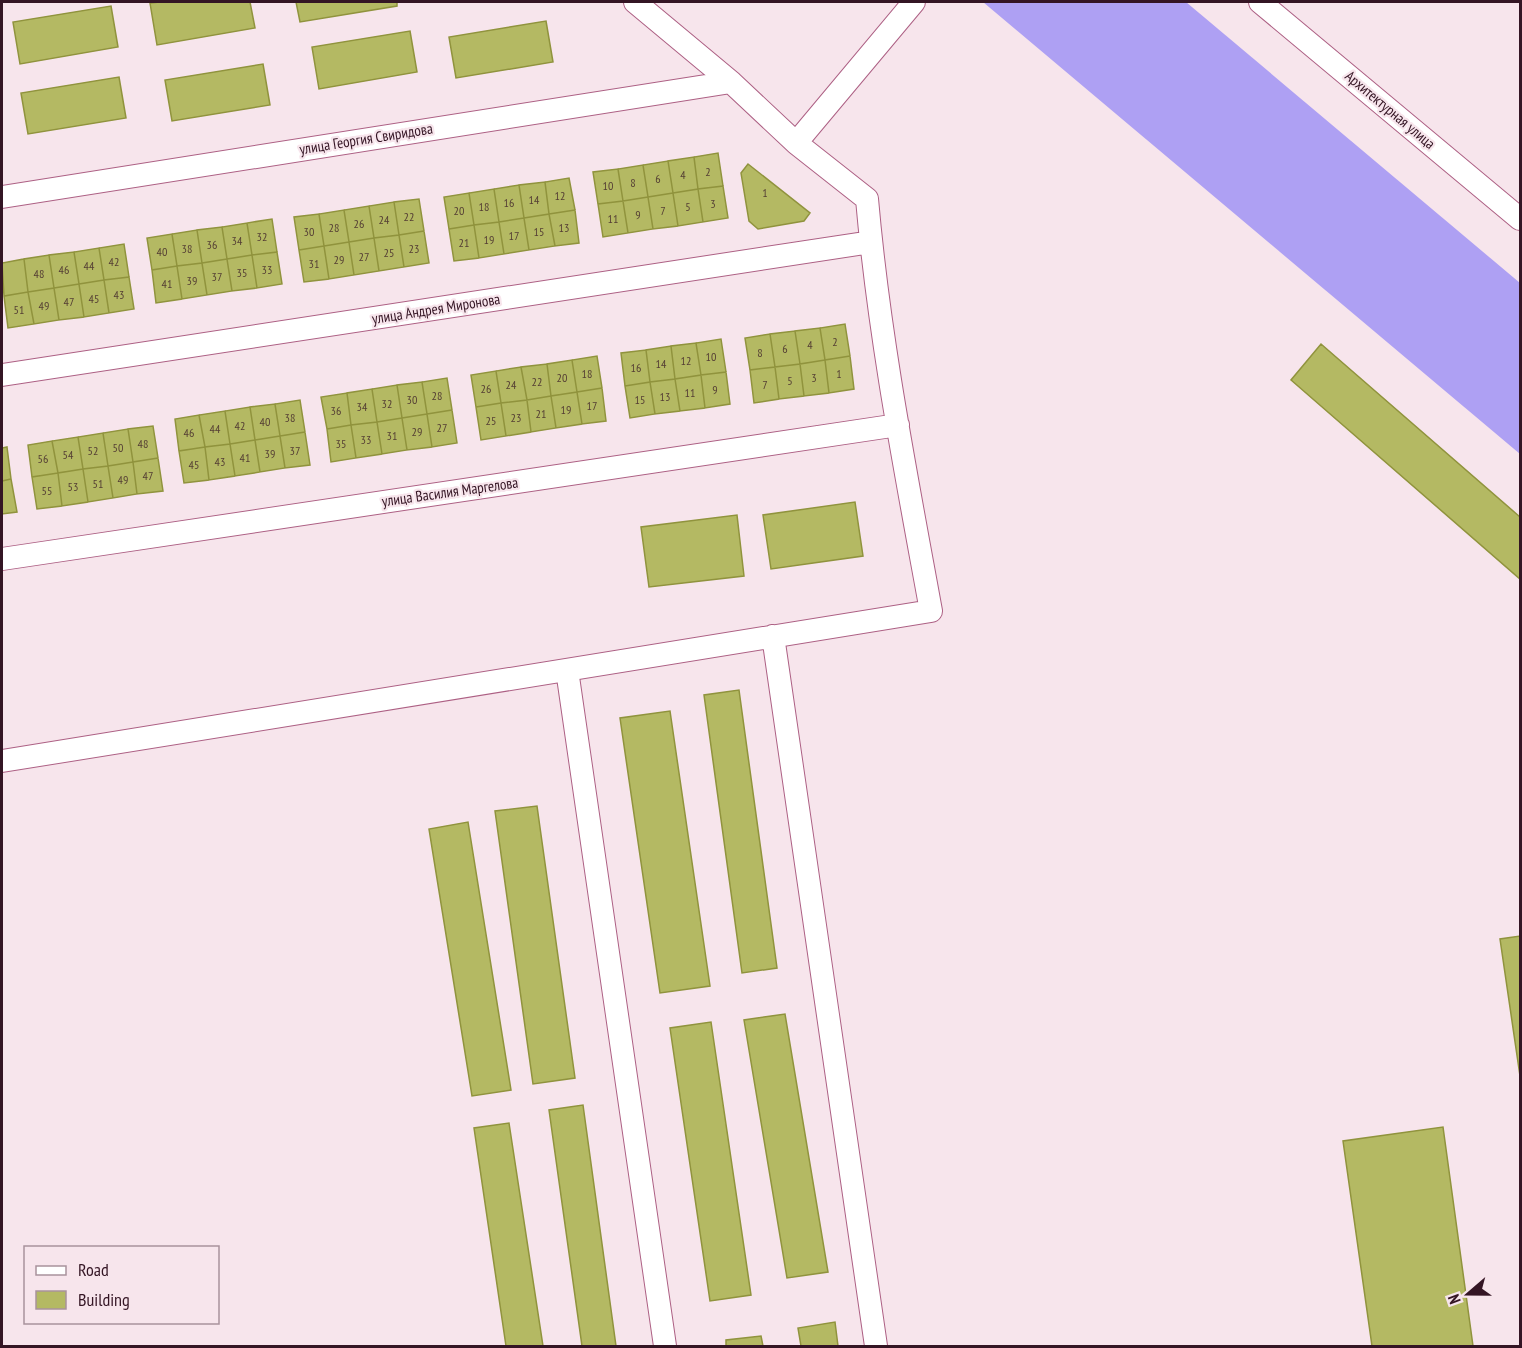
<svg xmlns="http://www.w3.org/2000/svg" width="1522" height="1348" font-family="'PT Sans Narrow',sans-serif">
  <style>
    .forest { fill: #aea0f3 }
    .building { fill: #b4b963; stroke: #90933d; stroke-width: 1.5 }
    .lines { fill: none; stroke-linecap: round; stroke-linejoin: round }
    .street-casing { stroke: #ad6084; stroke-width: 24 }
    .street { stroke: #fff; stroke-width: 22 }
    .labels { text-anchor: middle; stroke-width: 4.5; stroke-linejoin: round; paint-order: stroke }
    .number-label { font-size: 12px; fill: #543e34 }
    .street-label { font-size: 15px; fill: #341524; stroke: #f7e5ec }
  </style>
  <rect width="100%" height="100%" fill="#f7e5ec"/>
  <path class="forest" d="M 983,2 L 1186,2 L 1520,283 L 1520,454 Z"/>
  <path class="building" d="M 160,2 L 250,2 L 255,28 L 157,45 L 150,3 Z
    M 296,2 L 397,2 L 397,6 L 300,22 Z
    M 111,6 L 118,47 L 20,64 L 13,22 Z
    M 546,21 L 553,62 L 456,78 L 449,37 Z
    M 410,31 L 417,72 L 319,89 L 312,47 Z
    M 263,64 L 270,105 L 172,121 L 165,80 Z
    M 119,77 L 126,118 L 28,134 L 21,93 Z
    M 718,153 L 723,186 L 698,189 L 694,157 Z
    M 694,157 L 698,189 L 673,193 L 668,161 Z
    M 668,161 L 673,193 L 648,197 L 643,165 Z
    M 748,164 L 810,213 L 804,221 L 758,229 L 749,221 L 741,173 Z
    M 643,165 L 648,197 L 623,201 L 618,169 Z
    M 618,169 L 623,201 L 598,204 L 593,172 Z
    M 569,178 L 575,210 L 549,214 L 545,182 Z
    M 545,182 L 549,214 L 524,218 L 519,185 Z
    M 519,185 L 524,218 L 499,222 L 494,189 Z
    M 723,186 L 728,218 L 703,222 L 698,189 Z
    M 494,189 L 499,222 L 474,225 L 469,193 Z
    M 698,189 L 703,222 L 678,226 L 673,193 Z
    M 469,193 L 474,225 L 449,229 L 444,197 Z
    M 673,193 L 678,226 L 653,229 L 648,197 Z
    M 648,197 L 653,229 L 628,233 L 623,201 Z
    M 419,199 L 424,231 L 399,235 L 394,202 Z
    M 623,201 L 628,233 L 603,237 L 598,204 Z
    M 394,202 L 399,235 L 374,238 L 369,206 Z
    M 369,206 L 374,238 L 349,242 L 344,210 Z
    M 344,210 L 349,242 L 324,246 L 319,214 Z
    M 575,210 L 579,243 L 555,246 L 549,214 Z
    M 319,214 L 324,246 L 299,250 L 294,217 Z
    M 549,214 L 555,246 L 529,250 L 524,218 Z
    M 524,218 L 529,250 L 504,254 L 499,222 Z
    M 272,219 L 277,252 L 252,255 L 247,223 Z
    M 499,222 L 504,254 L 479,258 L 474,225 Z
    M 247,223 L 252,255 L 227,259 L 222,227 Z
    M 474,225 L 479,258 L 454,261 L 449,229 Z
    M 222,227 L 227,259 L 202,263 L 197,230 Z
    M 197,230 L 202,263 L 177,266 L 172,234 Z
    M 424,231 L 429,263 L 404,267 L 399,235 Z
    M 172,234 L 177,266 L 152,270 L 147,238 Z
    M 399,235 L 404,267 L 379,271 L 374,238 Z
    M 374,238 L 379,271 L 354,275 L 349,242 Z
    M 349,242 L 354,275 L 329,279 L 324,246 Z
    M 124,244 L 129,277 L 104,280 L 99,248 Z
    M 324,246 L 329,279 L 304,282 L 299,250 Z
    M 99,248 L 104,280 L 79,284 L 74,252 Z
    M 74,252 L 79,284 L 54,288 L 49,255 Z
    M 277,252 L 282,284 L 257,288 L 252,255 Z
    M 49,255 L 54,288 L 28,292 L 24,259 Z
    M 252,255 L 257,288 L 232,291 L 227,259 Z
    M 24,259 L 28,292 L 4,296 L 2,263 Z
    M 227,259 L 232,291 L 207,295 L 202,263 Z
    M 202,263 L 207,295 L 182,299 L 177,266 Z
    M 177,266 L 182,299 L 156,303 L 152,270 Z
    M 129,277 L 134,309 L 109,313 L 104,280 Z
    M 104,280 L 109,313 L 84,317 L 79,284 Z
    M 79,284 L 84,317 L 59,320 L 54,288 Z
    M 54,288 L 59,320 L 34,324 L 28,292 Z
    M 28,292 L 34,324 L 8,328 L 4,296 Z
    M 845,324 L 850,356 L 825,360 L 820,328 Z
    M 820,328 L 825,360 L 800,364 L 795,331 Z
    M 795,331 L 800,364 L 775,367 L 770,334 Z
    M 770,334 L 775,367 L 750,370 L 745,338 Z
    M 721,339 L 726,372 L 701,375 L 696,343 Z
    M 696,343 L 701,375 L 675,379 L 671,346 Z
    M 1321,344 L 1520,517 L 1520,579 L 1291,380 Z
    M 671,346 L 675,379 L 650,382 L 646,350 Z
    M 646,350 L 650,382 L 625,386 L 621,353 Z
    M 597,356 L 602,388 L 577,392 L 572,360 Z
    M 850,356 L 854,389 L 829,393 L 825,360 Z
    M 572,360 L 577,392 L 551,396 L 547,364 Z
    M 825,360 L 829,393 L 804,396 L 800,364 Z
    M 547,364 L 551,396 L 527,400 L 521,367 Z
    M 800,364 L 804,396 L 779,399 L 775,367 Z
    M 521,367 L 527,400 L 501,403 L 496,371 Z
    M 775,367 L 779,399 L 754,403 L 750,370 Z
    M 496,371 L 501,403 L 476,407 L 471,375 Z
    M 726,372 L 730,404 L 705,408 L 701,375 Z
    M 701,375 L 705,408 L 680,411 L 675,379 Z
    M 447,378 L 452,410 L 427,414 L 422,382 Z
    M 675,379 L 680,411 L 655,414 L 650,382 Z
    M 422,382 L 427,414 L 402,418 L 397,385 Z
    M 650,382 L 655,414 L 630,418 L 625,386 Z
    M 397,385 L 402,418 L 377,422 L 372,389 Z
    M 602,388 L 606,421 L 582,424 L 577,392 Z
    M 372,389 L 377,422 L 351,425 L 347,393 Z
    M 577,392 L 582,424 L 556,428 L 551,396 Z
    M 347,393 L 351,425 L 327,429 L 321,397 Z
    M 551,396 L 556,428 L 531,432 L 527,400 Z
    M 300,400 L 305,432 L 280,436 L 275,404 Z
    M 527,400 L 531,432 L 506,436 L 501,403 Z
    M 501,403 L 506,436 L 481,440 L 476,407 Z
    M 275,404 L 280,436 L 255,440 L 250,407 Z
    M 250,407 L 255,440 L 230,444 L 225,411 Z
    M 452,410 L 457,443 L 432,447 L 427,414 Z
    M 225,411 L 230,444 L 205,447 L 199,415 Z
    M 427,414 L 432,447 L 407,450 L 402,418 Z
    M 199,415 L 205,447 L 179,451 L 175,419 Z
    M 402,418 L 407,450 L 382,454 L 377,422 Z
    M 377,422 L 382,454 L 356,458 L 351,425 Z
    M 351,425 L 356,458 L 331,462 L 327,429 Z
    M 153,426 L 158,458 L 133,462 L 128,429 Z
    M 128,429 L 133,462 L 108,466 L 103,433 Z
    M 305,432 L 310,465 L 285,468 L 280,436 Z
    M 103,433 L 108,466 L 83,469 L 78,437 Z
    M 280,436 L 285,468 L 260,472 L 255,440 Z
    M 78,437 L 83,469 L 58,473 L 52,441 Z
    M 255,440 L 260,472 L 235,476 L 230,444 Z
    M 52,441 L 58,473 L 32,477 L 28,445 Z
    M 230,444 L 235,476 L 209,480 L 205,447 Z
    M 7,447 L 11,479 L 2,481 L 2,448 Z
    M 205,447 L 209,480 L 184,483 L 179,451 Z
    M 158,458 L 163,491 L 137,494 L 133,462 Z
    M 133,462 L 137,494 L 113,498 L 108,466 Z
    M 108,466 L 113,498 L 88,502 L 83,469 Z
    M 83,469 L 88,502 L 62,506 L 58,473 Z
    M 58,473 L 62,506 L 37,509 L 32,477 Z
    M 11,479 L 17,512 L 2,514 L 2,481 Z
    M 855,502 L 863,556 L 771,569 L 763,515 Z
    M 737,515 L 744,576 L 649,587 L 641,527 Z
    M 739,690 L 777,968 L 742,973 L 704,695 Z
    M 670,711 L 710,986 L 660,993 L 620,718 Z
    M 537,806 L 575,1078 L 533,1084 L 495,811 Z
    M 468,822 L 511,1090 L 472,1096 L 429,829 Z
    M 1520,936 L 1520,1076 L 1500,939 Z
    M 785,1014 L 828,1272 L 787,1278 L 744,1020 Z
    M 711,1022 L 751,1295 L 710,1301 L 670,1028 Z
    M 583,1105 L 616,1346 L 582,1346 L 549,1110 Z
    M 509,1123 L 543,1346 L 506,1346 L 474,1128 Z
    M 1443,1127 L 1473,1346 L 1372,1346 L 1343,1141 Z
    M 835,1322 L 838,1346 L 801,1346 L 798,1328 Z
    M 761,1336 L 763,1346 L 726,1346 L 726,1340 Z"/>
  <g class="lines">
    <defs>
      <path id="street" d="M 1260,2 L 1520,219
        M 796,143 L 914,2
        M 2,197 L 731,82
        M 2,375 L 871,242
        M 2,559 L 898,425
        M 773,636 L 876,1346
        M 567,670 L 665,1346
        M 2,761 L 931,611 C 906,474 879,337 867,199 L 796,143 L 731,82 L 635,2"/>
    </defs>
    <use href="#street" class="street-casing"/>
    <use href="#street" class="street"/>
  </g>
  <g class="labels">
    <g class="number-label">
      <text x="708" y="176">2</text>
      <text x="683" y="179">4</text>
      <text x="658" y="183">6</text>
      <text x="633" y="187">8</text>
      <text x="608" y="190">10</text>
      <text x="765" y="197">1</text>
      <text x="560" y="200">12</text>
      <text x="534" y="204">14</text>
      <text x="509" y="207">16</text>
      <text x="713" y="208">3</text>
      <text x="484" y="211">18</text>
      <text x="688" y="211">5</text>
      <text x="459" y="215">20</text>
      <text x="663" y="215">7</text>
      <text x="638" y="219">9</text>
      <text x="409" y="221">22</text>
      <text x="613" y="223">11</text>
      <text x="384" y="224">24</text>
      <text x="359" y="228">26</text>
      <text x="334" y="232">28</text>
      <text x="564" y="232">13</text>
      <text x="309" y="236">30</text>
      <text x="539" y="236">15</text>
      <text x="514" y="240">17</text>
      <text x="262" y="241">32</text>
      <text x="489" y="244">19</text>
      <text x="237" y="245">34</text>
      <text x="464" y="247">21</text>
      <text x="212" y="249">36</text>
      <text x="187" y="253">38</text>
      <text x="414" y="253">23</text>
      <text x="162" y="256">40</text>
      <text x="389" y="257">25</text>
      <text x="364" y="261">27</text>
      <text x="339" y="264">29</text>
      <text x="114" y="266">42</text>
      <text x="314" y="268">31</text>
      <text x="89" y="270">44</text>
      <text x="64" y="274">46</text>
      <text x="267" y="274">33</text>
      <text x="242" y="277">35</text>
      <text x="39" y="278">48</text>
      <text x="217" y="281">37</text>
      <text x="192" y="285">39</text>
      <text x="167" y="288">41</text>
      <text x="119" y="299">43</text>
      <text x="94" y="303">45</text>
      <text x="69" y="306">47</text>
      <text x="44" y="310">49</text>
      <text x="19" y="314">51</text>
      <text x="835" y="346">2</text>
      <text x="810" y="349">4</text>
      <text x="785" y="353">6</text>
      <text x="760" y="357">8</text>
      <text x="711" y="361">10</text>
      <text x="686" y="365">12</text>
      <text x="661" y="368">14</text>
      <text x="636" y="372">16</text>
      <text x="587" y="378">18</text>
      <text x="839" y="378">1</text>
      <text x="562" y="382">20</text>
      <text x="814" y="382">3</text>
      <text x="790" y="385">5</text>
      <text x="537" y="386">22</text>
      <text x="511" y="389">24</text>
      <text x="765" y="389">7</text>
      <text x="486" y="393">26</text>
      <text x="715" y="394">9</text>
      <text x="690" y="397">11</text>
      <text x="437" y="400">28</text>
      <text x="665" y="401">13</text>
      <text x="412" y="404">30</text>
      <text x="640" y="404">15</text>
      <text x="387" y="408">32</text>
      <text x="592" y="410">17</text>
      <text x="362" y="411">34</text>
      <text x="566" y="414">19</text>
      <text x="336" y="415">36</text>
      <text x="541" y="418">21</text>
      <text x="290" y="422">38</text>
      <text x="516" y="422">23</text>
      <text x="491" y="425">25</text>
      <text x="265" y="426">40</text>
      <text x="240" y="430">42</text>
      <text x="442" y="432">27</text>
      <text x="215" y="433">44</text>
      <text x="417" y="436">29</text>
      <text x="189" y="437">46</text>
      <text x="392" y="440">31</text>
      <text x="366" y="444">33</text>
      <text x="143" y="448">48</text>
      <text x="341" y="448">35</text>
      <text x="118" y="452">50</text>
      <text x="93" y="455">52</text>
      <text x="295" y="455">37</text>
      <text x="270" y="458">39</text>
      <text x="68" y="459">54</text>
      <text x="245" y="462">41</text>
      <text x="43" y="463">56</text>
      <text x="220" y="466">43</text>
      <text x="194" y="469">45</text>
      <text x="148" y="480">47</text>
      <text x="123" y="484">49</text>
      <text x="98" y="488">51</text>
      <text x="73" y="491">53</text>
      <text x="47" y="495">55</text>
    </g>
    <g class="street-label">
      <text transform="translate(1390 110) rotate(40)" y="5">Архитектурная улица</text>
      <text transform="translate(366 139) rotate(-9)" y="5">улица Георгия Свиридова</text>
      <text transform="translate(436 309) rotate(-9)" y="5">улица Андрея Миронова</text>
      <text transform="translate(450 492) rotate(-8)" y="5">улица Василия Маргелова</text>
    </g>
  </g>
  <rect width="1522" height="1348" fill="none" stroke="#341524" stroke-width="6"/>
  <rect x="24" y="1246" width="195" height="78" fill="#f7e5ec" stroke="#a9929c" stroke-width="1.5"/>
  <rect x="36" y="1266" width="30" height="9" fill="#ffffff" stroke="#a9929c" stroke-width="1.5"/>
  <text x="78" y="1276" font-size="18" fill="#341524">Road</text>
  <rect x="36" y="1291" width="30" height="18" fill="#b4b963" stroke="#a9929c" stroke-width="1.5"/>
  <text x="78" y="1306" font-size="18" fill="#341524">Building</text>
  <g transform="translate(1468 1294) rotate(250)" stroke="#f7e5ec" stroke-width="4.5" paint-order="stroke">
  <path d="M0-4.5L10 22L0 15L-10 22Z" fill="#341524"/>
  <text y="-9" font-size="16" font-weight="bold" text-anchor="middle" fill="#341524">N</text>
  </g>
</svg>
